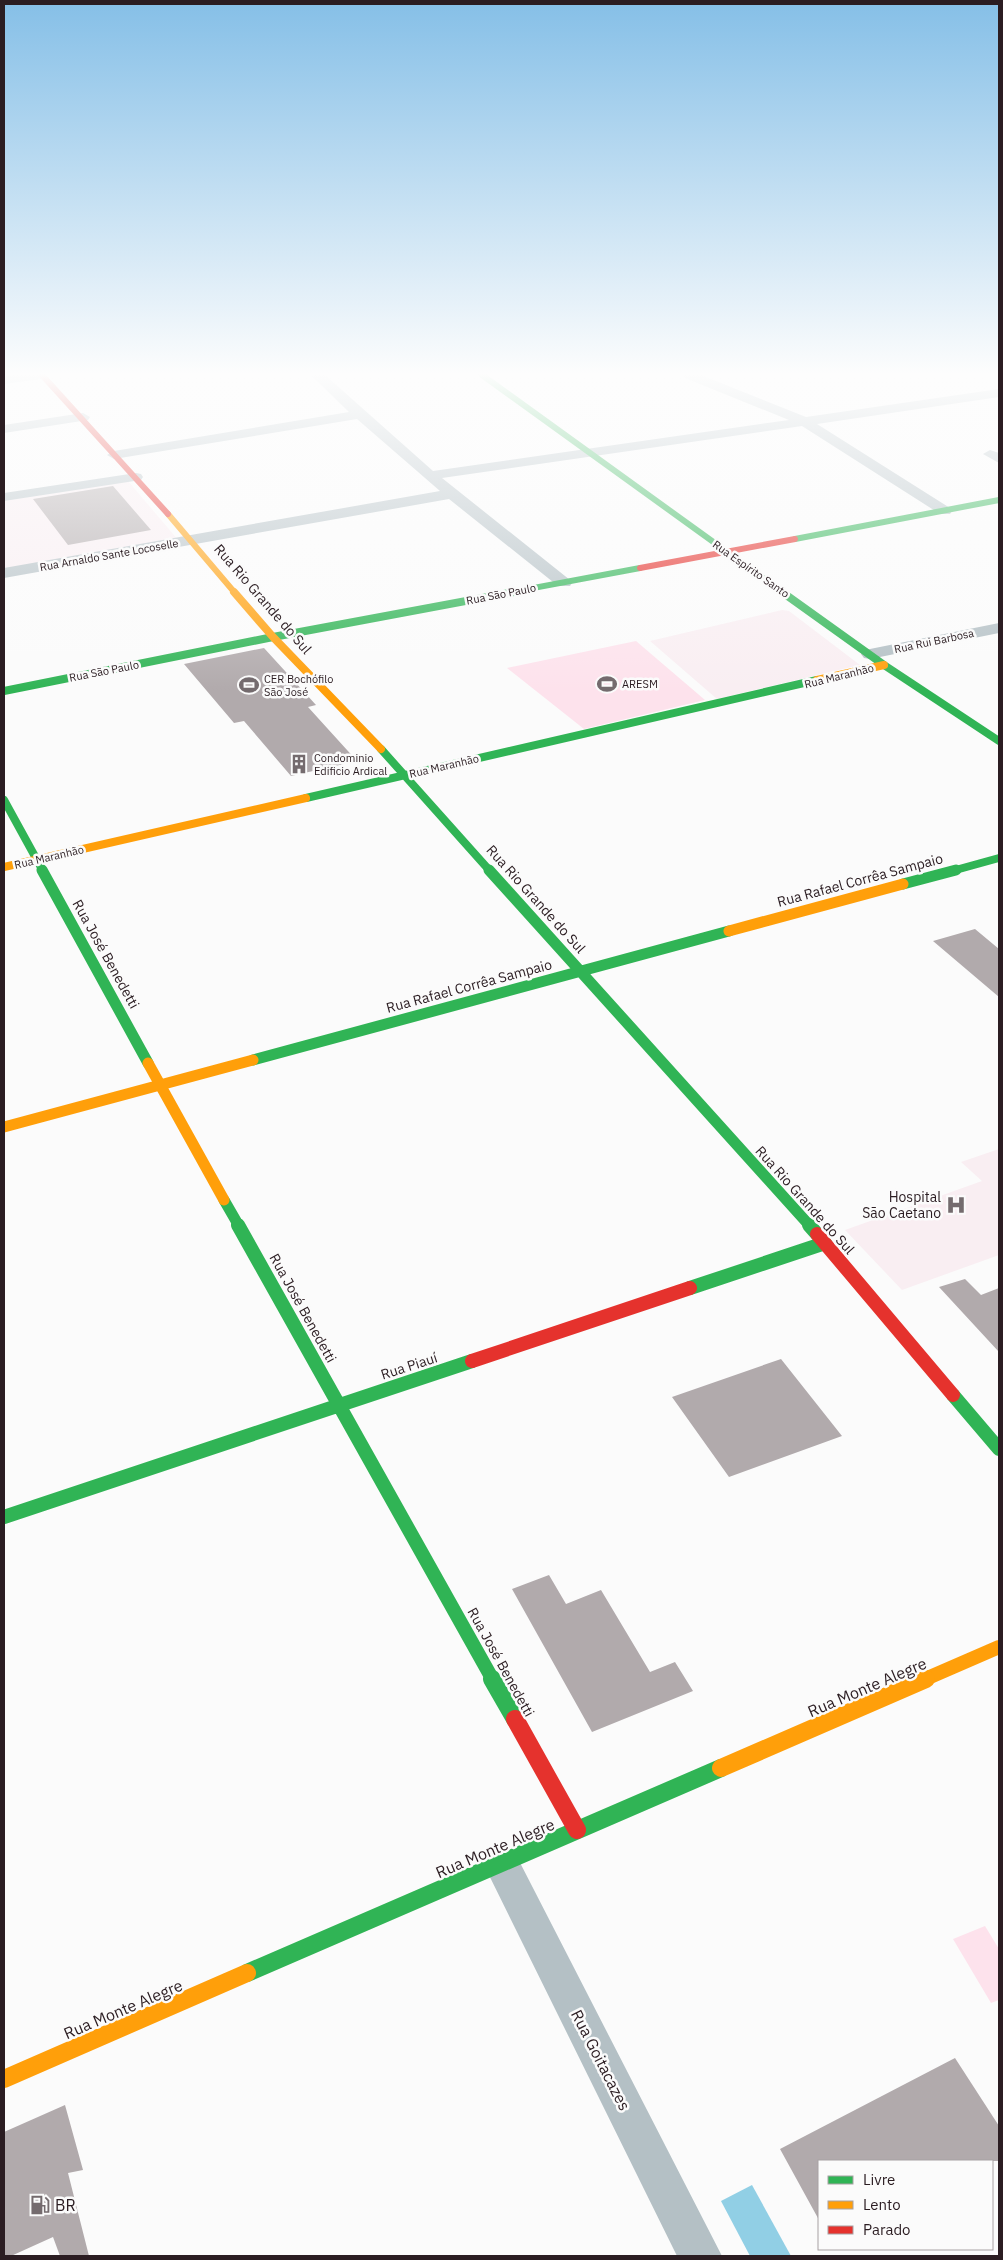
<svg xmlns="http://www.w3.org/2000/svg" width="1003" height="2260" font-family="'IBM Plex Sans',sans-serif">
  <style>
    .built { fill: #f9eef2 }
    .green { fill: #fde2ec }
    .water { fill: #91cfe5 }
    .building { fill: #b1aaac }
    .lines { fill: none; stroke-linecap: round; stroke-linejoin: round }
    .street { fill: #b4c0c5; fill-rule: evenodd }
    .fast-far4 { stroke: #30b455; stroke-width: 6 }
    .fast-far3 { stroke: #30b455; stroke-width: 8 }
    .fast-far2 { stroke: #30b455; stroke-width: 11 }
    .fast-far1 { stroke: #30b455; stroke-width: 14 }
    .fast { stroke: #30b455; stroke-width: 18 }
    .slow-far4 { stroke: #ff9f0a; stroke-width: 6 }
    .slow-far3 { stroke: #ff9f0a; stroke-width: 8 }
    .slow-far2 { stroke: #ff9f0a; stroke-width: 11 }
    .slow-far1 { stroke: #ff9f0a; stroke-width: 14 }
    .slow { stroke: #ff9f0a; stroke-width: 18 }
    .jam-far2 { stroke: #e5322d; stroke-width: 6 }
    .jam-far1 { stroke: #e5322d; stroke-width: 14 }
    .jam { stroke: #e5322d; stroke-width: 18 }
    .labels { text-anchor: middle; stroke-width: 5; stroke-linejoin: round; paint-order: stroke }
    .far-street-label { font-size: 11px; fill: #2b1d22; stroke: #fbfbfb }
    .far-poi-label { font-size: 11px; fill: #2b1d22; stroke: #fbfbfb; text-anchor: start }
    .street-label { font-size: 14px; fill: #2b1d22; stroke: #fbfbfb }
    .poi-label { font-size: 14px; fill: #2b1d22; stroke: #fbfbfb; text-anchor: end }
    .near-street-label { font-size: 16px; fill: #2b1d22; stroke: #fbfbfb }
    .near-poi-label { font-size: 16px; fill: #2b1d22; stroke: #fbfbfb; text-anchor: start }
  </style>
  <rect width="100%" height="100%" fill="#fbfbfb"/>
  <path class="built" d="M 128,481 L 179,541 L 4,571 L 4,501 Z
    M 782,610 L 789,611 L 860,665 L 717,699 L 650,641 Z
    M 999,1149 L 999,1255 L 902,1290 L 845,1230 L 982,1181 L 961,1162 Z"/>
  <path class="green" d="M 636,641 L 705,700 L 584,729 L 507,668 Z
    M 985,1926 L 999,1949 L 999,2000 L 991,2003 L 953,1939 Z"/>
  <path class="water" d="M 752,2185 L 791,2256 L 750,2256 L 721,2201 Z"/>
  <path class="building" d="M 113,486 L 151,530 L 68,545 L 33,499 Z
    M 264,648 L 316,705 L 308,707 L 357,761 L 291,776 L 244,721 L 234,723 L 184,664 Z
    M 975,929 L 999,949 L 999,997 L 933,941 Z
    M 965,1279 L 981,1295 L 999,1288 L 999,1352 L 939,1287 Z
    M 781,1359 L 842,1436 L 729,1477 L 672,1397 Z
    M 549,1575 L 566,1604 L 601,1590 L 650,1672 L 675,1662 L 693,1691 L 592,1732 L 512,1589 Z
    M 955,2058 L 999,2126 L 999,2161 L 819,2161 L 819,2220 L 780,2149 Z
    M 65,2105 L 83,2170 L 68,2173 L 89,2256 L 60,2256 L 53,2237 L 11,2256 L 4,2256 L 4,2132 Z"/>
  <g class="lines">
    <path class="street" d="M 12,375 L 48,375 L 42,379 L 4,384 L 4,376 Z
      M 311,375 L 325,375 L 433,471 L 789,420 L 685,378 L 683,375 L 701,375 L 806,417 L 999,389 L 999,397 L 817,424 L 950,508 L 952,511 L 950,514 L 940,514 L 802,426 L 442,478 L 570,580 L 572,583 L 570,586 L 558,586 L 449,499 L 4,578 L 4,568 L 440,491 L 357,419 L 114,459 L 107,455 L 114,451 L 349,412 Z
      M 83,413 L 90,417 L 88,420 L 4,433 L 4,425 Z
      M 990,450 L 999,453 L 999,463 L 983,454 Z
      M 136,473 L 141,474 L 143,477 L 141,480 L 4,501 L 4,493 Z
      M 999,623 L 999,633 L 870,659 L 864,658 L 861,654 L 864,650 L 870,649 Z
      M 501,1846 L 514,1851 L 722,2256 L 677,2256 L 483,1863 L 488,1851 Z"/>
    <path class="fast-far4" d="M 482,375 L 784,593
      M 795,539 L 999,500
      M 507,593 L 640,568"/>
    <path class="fast-far3" d="M 782,592 L 884,665 L 999,741
      M 4,691 L 273,637 L 514,592
      M 381,749 L 490,871
      M 306,798 L 817,680
      M 4,800 L 43,871
      M 952,871 L 999,858"/>
    <path class="fast-far2" d="M 42,870 L 148,1063
      M 489,870 L 810,1226
      M 903,884 L 956,870
      M 253,1060 L 729,931
      M 224,1200 L 239,1226"/>
    <path class="fast-far1" d="M 238,1225 L 493,1680
      M 809,1225 L 817,1234
      M 690,1288 L 825,1243
      M 953,1395 L 999,1449
      M 4,1517 L 472,1361"/>
    <path class="fast" d="M 492,1679 L 515,1719
      M 247,1973 L 721,1768"/>
    <path class="slow-far4" d="M 168,514 L 235,593"/>
    <path class="slow-far3" d="M 234,592 L 273,637 L 381,749
      M 817,680 L 884,665
      M 4,867 L 306,798"/>
    <path class="slow-far2" d="M 729,931 L 903,884
      M 148,1063 L 224,1200
      M 4,1127 L 253,1060"/>
    <path class="slow-far1" d="M 923,1680 L 999,1647"/>
    <path class="slow" d="M 721,1768 L 926,1679
      M 4,2079 L 247,1973"/>
    <path class="jam-far2" d="M 42,375 L 168,514
      M 640,568 L 795,539"/>
    <path class="jam-far1" d="M 817,1234 L 953,1395
      M 472,1361 L 690,1288"/>
    <path class="jam" d="M 515,1719 L 577,1830"/>
  </g>
  <linearGradient id="sky" x2="0" y2="1"><stop stop-color="#85bfe7"/><stop offset="0.54" stop-color="#fdfdfd"/><stop offset="1" stop-color="#fdfdfd" stop-opacity="0"/></linearGradient>
  <rect width="1003" height="692" fill="url(#sky)"/>
  <defs>
    <symbol id="stadium-bare" viewBox="-9 -9 18 18"><path d="M0-5a6.5 5 0 1 0 0 10a6.5 5 0 1 0 0-10ZM-3.5-1.8h7v3.6h-7Z" fill="#746b6e" stroke="#fbfbfb" stroke-width="2.5" paint-order="stroke"/></symbol>
    <symbol id="building-bare" viewBox="-9 -9 18 18"><path d="M-4-6H4V6H1V3H-1V6H-4ZM-2.5-4.3h1.7v1.8h-1.7ZM.8-4.3h1.7v1.8H.8ZM-2.5-1h1.7V.8h-1.7ZM.8-1h1.7V.8H.8Z" fill="#746b6e" stroke="#fbfbfb" stroke-width="2.5" paint-order="stroke"/></symbol>
    <symbol id="hospital-bare" viewBox="-9 -9 18 18"><path d="M-5-5h3v3.5h4V-5h3V5h-3V1.5h-4V5h-3Z" fill="#746b6e" stroke="#fbfbfb" stroke-width="2.5" paint-order="stroke"/></symbol>
    <symbol id="fuel-bare" viewBox="-9 -9 18 18"><path d="M-5.5-6h7V0h2V4h1.3V-2.5L3-4.5l.8-.8L6-3V5H2.5V1h-1V6h-7ZM-4.2-4.7v3.2H.2V-4.7Z" fill="#746b6e" stroke="#fbfbfb" stroke-width="2.5" paint-order="stroke"/></symbol>
  </defs>
  <g fill-rule="evenodd">
    <use href="#stadium-bare" x="593" y="670" width="28" height="28"/>
    <use href="#stadium-bare" x="235" y="671" width="28" height="28"/>
    <use href="#building-bare" x="285" y="750" width="28" height="28"/>
    <use href="#hospital-bare" x="942" y="1191" width="28" height="28"/>
    <use href="#fuel-bare" x="26" y="2191" width="28" height="28"/>
  </g>
  <g class="labels">
    <g class="far-street-label">
      <text transform="translate(109 555) rotate(-10)" y="4">Rua Arnaldo Sante Locoselle</text>
      <text transform="translate(751 569) rotate(35)" y="4">Rua Espírito Santo</text>
      <text transform="translate(501 594) rotate(-11)" y="4">Rua São Paulo</text>
      <text transform="translate(934 641) rotate(-12)" y="4">Rua Rui Barbosa</text>
      <text transform="translate(104 671) rotate(-11)" y="4">Rua São Paulo</text>
      <text transform="translate(839 676) rotate(-14)" y="4">Rua Maranhão</text>
      <text transform="translate(444 766) rotate(-13)" y="4">Rua Maranhão</text>
      <text transform="translate(49 857) rotate(-13)" y="4">Rua Maranhão</text>
    </g>
    <g class="far-poi-label">
      <text x="264" y="683">CER Bochófilo<tspan x="264" dy="13">São José</tspan></text>
      <text x="622" y="688">ARESM</text>
      <text x="314" y="762">Condominio<tspan x="314" dy="13">Edificio Ardical</tspan></text>
    </g>
    <g class="street-label">
      <text transform="translate(263 599) rotate(49)" y="5">Rua Rio Grande do Sul</text>
      <text transform="translate(860 880) rotate(-15)" y="5">Rua Rafael Corrêa Sampaio</text>
      <text transform="translate(536 899) rotate(48)" y="5">Rua Rio Grande do Sul</text>
      <text transform="translate(106 954) rotate(61)" y="5">Rua José Benedetti</text>
      <text transform="translate(469 986) rotate(-15)" y="5">Rua Rafael Corrêa Sampaio</text>
      <text transform="translate(805 1200) rotate(48)" y="5">Rua Rio Grande do Sul</text>
      <text transform="translate(303 1308) rotate(61)" y="5">Rua José Benedetti</text>
      <text transform="translate(409 1366) rotate(-18)" y="5">Rua Piauí</text>
      <text transform="translate(501 1662) rotate(61)" y="5">Rua José Benedetti</text>
    </g>
    <g class="poi-label">
      <text x="941" y="1202">Hospital<tspan x="941" dy="16">São Caetano</tspan></text>
    </g>
    <g class="near-street-label">
      <text transform="translate(867 1687) rotate(-23)" y="6">Rua Monte Alegre</text>
      <text transform="translate(495 1848) rotate(-23)" y="6">Rua Monte Alegre</text>
      <text transform="translate(123 2009) rotate(-23)" y="6">Rua Monte Alegre</text>
      <text transform="translate(601 2060) rotate(63)" y="6">Rua Goitacazes</text>
    </g>
    <g class="near-poi-label">
      <text x="55" y="2211">BR</text>
    </g>
  </g>
  <rect width="1003" height="2260" fill="none" stroke="#2b1d22" stroke-width="10"/>
  <rect x="818" y="2160" width="175" height="90" fill="#fbfbfb" stroke="#a8a2a4"/>
  <rect x="828" y="2176" width="25" height="8" fill="#30b455" stroke="#a8a2a4"/>
  <text x="863" y="2185" font-size="15" fill="#2b1d22">Livre</text>
  <rect x="828" y="2201" width="25" height="8" fill="#ff9f0a" stroke="#a8a2a4"/>
  <text x="863" y="2210" font-size="15" fill="#2b1d22">Lento</text>
  <rect x="828" y="2226" width="25" height="8" fill="#e5322d" stroke="#a8a2a4"/>
  <text x="863" y="2235" font-size="15" fill="#2b1d22">Parado</text>
</svg>
